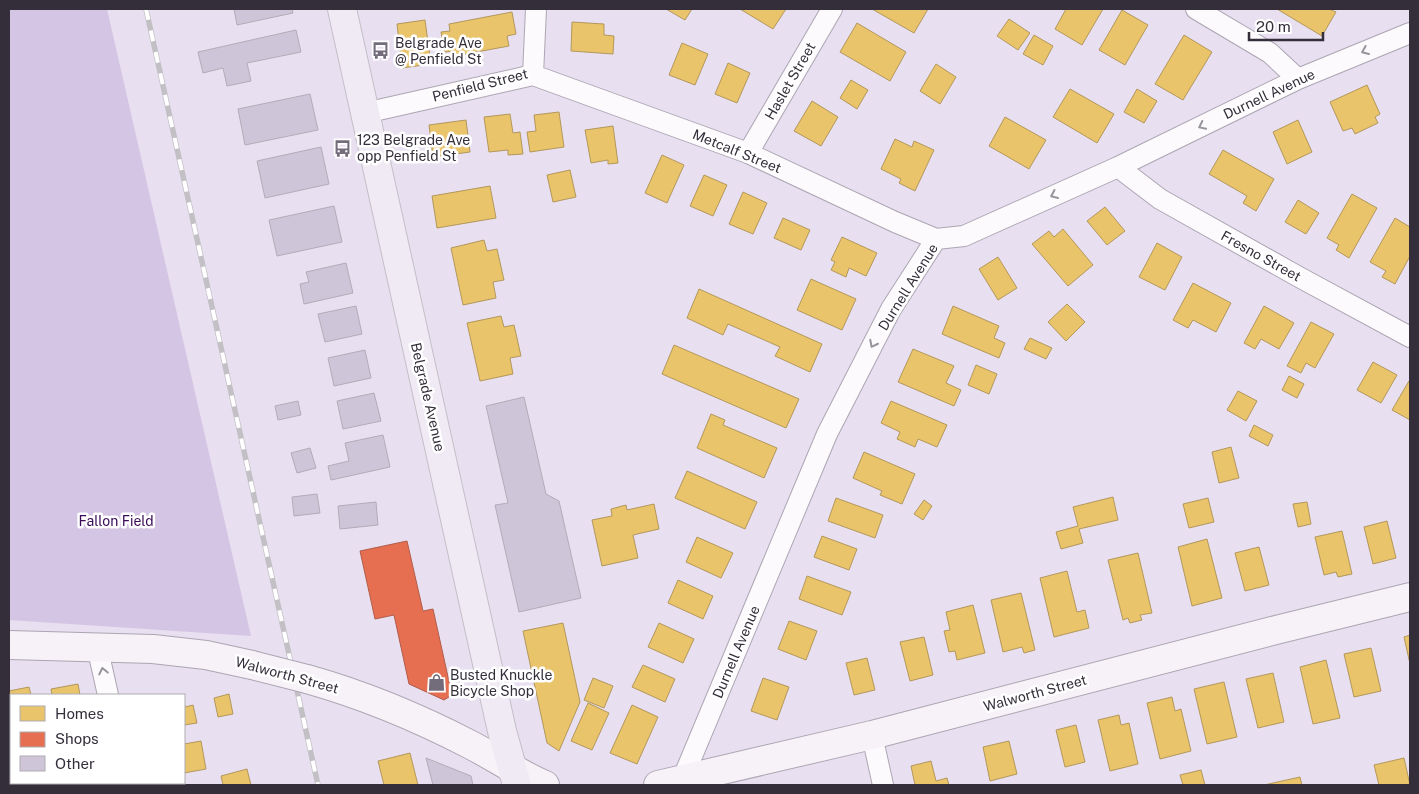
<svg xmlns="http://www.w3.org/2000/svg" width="1419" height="794" font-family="'Public Sans',sans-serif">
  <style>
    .green { fill: #d4c5e4 }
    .homes { fill: #e9c46a; stroke: #b3975c }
    .shops { fill: #e76f51; stroke: #b15c4a }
    .building { fill: #cfc5d9; stroke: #b2acb8 }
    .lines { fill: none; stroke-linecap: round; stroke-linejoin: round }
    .street-casing { stroke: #aca5b2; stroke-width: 22 }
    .secondary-casing { stroke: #aca5b2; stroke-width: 30 }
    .primary-casing { stroke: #c3bec7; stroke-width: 30 }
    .street { stroke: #fcfafd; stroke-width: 20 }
    .secondary { stroke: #f6f2f8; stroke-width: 28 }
    .primary { stroke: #f0eaf4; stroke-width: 28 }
    .rail-casing { stroke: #c2c0c4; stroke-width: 5.5 }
    .rail { stroke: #fff; stroke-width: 4; stroke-dasharray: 11; stroke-linecap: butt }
    .secondary-bridge-casing { stroke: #aca5b2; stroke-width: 30; stroke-linecap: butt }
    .secondary-bridge { stroke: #f6f2f8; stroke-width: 28 }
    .oneway { stroke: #98949c }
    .labels { text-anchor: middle; stroke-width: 5; stroke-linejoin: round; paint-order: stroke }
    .poi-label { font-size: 14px; fill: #342e3a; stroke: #fff; text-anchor: start }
    .street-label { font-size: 14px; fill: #342e3a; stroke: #fff }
    .park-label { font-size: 14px; fill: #3b0b59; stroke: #fff }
  </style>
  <rect width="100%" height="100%" fill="#e8e0f0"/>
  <path class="green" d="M 9,9 L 107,9 L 251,636 L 9,620 Z"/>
  <path class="homes" d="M 666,9 L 692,9 L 685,20 Z
    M 740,9 L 786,9 L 773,29 Z
    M 872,9 L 928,9 L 914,33 Z
    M 1066,9 L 1103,9 L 1082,45 L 1055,29 Z
    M 1277,9 L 1329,9 L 1336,12 L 1322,36 Z
    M 1122,10 L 1148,25 L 1125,65 L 1099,50 Z
    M 512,12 L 516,34 L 507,36 L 509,46 L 455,56 L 454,51 L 445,52 L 441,32 L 450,31 L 449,24 Z
    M 1009,19 L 1030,33 L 1018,50 L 997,36 Z
    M 425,20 L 431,64 L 402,68 L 397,24 Z
    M 572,22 L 604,24 L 604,35 L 614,36 L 613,54 L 571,51 Z
    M 857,23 L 906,52 L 890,81 L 840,52 Z
    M 1034,35 L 1053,46 L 1043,65 L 1023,54 Z
    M 1184,35 L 1212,52 L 1183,100 L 1155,84 Z
    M 682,43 L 708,54 L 695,85 L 669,75 Z
    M 728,63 L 750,73 L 737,103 L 715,94 Z
    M 936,64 L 956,77 L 940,104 L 920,91 Z
    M 851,80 L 868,90 L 857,109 L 840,98 Z
    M 1367,85 L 1380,114 L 1375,117 L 1378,123 L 1355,134 L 1352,128 L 1343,131 L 1330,102 Z
    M 1070,89 L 1114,114 L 1097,143 L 1053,117 Z
    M 1137,89 L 1157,101 L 1144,123 L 1124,112 Z
    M 812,101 L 838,117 L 821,146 L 794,131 Z
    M 559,112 L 564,147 L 530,152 L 527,132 L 536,131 L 534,115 Z
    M 510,114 L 513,133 L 520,132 L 523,154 L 508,155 L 508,150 L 489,152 L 484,117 Z
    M 1005,117 L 1046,140 L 1029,169 L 989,146 Z
    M 466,120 L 470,152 L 433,157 L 429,125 Z
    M 1298,120 L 1312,152 L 1287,164 L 1273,132 Z
    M 613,126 L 618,163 L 608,164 L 608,160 L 591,163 L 585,130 Z
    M 895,139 L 912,147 L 914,141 L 934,150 L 915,191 L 899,183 L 901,179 L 881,169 Z
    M 1223,150 L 1274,179 L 1256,211 L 1243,203 L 1247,196 L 1209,174 Z
    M 662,155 L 684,165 L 667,203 L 645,193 Z
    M 570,170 L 576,197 L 553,202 L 547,175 Z
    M 704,175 L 727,185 L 713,216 L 690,206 Z
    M 490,186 L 496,218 L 437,228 L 432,196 Z
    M 743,192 L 767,203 L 753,234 L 729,224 Z
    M 1352,194 L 1377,208 L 1349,258 L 1336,250 L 1339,245 L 1327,238 Z
    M 1298,200 L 1319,213 L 1306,234 L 1285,222 Z
    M 1105,207 L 1125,231 L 1107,245 L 1087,221 Z
    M 783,218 L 810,230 L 801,250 L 774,238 Z
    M 1395,218 L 1410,227 L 1410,256 L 1395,284 L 1382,277 L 1386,271 L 1370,262 Z
    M 1063,229 L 1093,265 L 1068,286 L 1032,244 L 1049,231 L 1054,237 Z
    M 842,237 L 877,253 L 866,276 L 849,268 L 846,277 L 831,270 L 835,262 L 831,260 Z
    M 484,240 L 487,251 L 497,249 L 504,280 L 493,282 L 496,298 L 463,305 L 451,248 Z
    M 1157,243 L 1182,257 L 1165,290 L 1139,277 Z
    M 998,257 L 1017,288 L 998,300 L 979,269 Z
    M 811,279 L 856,299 L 842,330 L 797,310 Z
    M 1193,283 L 1231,303 L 1216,332 L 1193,320 L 1188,328 L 1173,320 Z
    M 699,289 L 822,344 L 810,372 L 775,356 L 780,347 L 728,324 L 723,335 L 687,318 Z
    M 1067,304 L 1085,322 L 1066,341 L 1048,322 Z
    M 953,306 L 999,326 L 994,338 L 1005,343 L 999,358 L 942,334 Z
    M 1264,306 L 1294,323 L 1279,349 L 1261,339 L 1255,349 L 1244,343 Z
    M 501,316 L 504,327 L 514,325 L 521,356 L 510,358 L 513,374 L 480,381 L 467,323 Z
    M 1311,322 L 1334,334 L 1315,368 L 1306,363 L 1301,373 L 1287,366 Z
    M 1030,338 L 1052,348 L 1046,359 L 1024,349 Z
    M 674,345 L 799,399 L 786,428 L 662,374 Z
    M 913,349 L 954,366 L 946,383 L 961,390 L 954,406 L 898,382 Z
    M 1373,362 L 1397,375 L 1381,403 L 1357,390 Z
    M 976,365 L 997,374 L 989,394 L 968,385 Z
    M 1289,376 L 1304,384 L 1297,398 L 1282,390 Z
    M 1409,381 L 1410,382 L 1410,420 L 1392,410 Z
    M 1238,391 L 1257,401 L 1246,421 L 1227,410 Z
    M 891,401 L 947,425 L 937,447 L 918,439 L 915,447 L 897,439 L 900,432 L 881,423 Z
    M 711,414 L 725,420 L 723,425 L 777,448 L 764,478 L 697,448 Z
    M 1254,425 L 1273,435 L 1268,446 L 1249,436 Z
    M 1231,447 L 1239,478 L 1219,483 L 1212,452 Z
    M 864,452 L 915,474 L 902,504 L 880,495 L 882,491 L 853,478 Z
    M 687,471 L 757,502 L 745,529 L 675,498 Z
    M 1113,497 L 1118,520 L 1079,529 L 1083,543 L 1061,549 L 1056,532 L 1078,526 L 1073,507 Z
    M 836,498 L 883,515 L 875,538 L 828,521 Z
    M 1208,498 L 1214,522 L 1189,528 L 1183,504 Z
    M 924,500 L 932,506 L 923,520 L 914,514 Z
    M 1307,502 L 1311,524 L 1298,527 L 1293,504 Z
    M 654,504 L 659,529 L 633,535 L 638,558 L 602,566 L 592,520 L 612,516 L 611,509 L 626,505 L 627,510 Z
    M 1387,521 L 1396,558 L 1373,564 L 1364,527 Z
    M 1342,531 L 1352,574 L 1338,577 L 1336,572 L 1324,575 L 1315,537 Z
    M 822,536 L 857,549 L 849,570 L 814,557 Z
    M 697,537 L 733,553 L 721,578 L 686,562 Z
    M 1207,539 L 1222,598 L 1192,606 L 1178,547 Z
    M 1259,547 L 1269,585 L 1245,591 L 1235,553 Z
    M 1138,553 L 1152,613 L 1140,615 L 1142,620 L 1130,623 L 1128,618 L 1123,620 L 1108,560 Z
    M 1067,571 L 1077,612 L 1085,610 L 1089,628 L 1054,637 L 1040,578 Z
    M 807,576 L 851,592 L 842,615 L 799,599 Z
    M 678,580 L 713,596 L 703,619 L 668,603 Z
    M 1021,593 L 1035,650 L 1024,653 L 1022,647 L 1003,652 L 991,600 Z
    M 973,605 L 985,653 L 957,660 L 955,651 L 949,652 L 944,631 L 950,630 L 946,612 Z
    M 789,621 L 817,631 L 806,660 L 778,649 Z
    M 563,623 L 580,702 L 559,751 L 547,743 L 523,631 Z
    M 659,623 L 694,639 L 683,663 L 648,647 Z
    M 1410,635 L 1410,664 L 1404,637 Z
    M 924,637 L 933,675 L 910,681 L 900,642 Z
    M 1371,648 L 1381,691 L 1354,697 L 1344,654 Z
    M 867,658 L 875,690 L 854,695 L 846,663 Z
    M 1326,660 L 1340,718 L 1313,724 L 1300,667 Z
    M 643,665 L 675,679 L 665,702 L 632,687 Z
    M 1273,673 L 1284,722 L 1258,728 L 1246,679 Z
    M 593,678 L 613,686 L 604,708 L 584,700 Z
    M 763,678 L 789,687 L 777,720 L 751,711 Z
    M 1224,682 L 1237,737 L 1207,744 L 1194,689 Z
    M 78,684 L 80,695 L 52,695 L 51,689 Z
    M 29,687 L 31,695 L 11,695 L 11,724 L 9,711 L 9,691 Z
    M 229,694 L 233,714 L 218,717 L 214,698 Z
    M 1172,697 L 1175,711 L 1181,709 L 1191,751 L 1160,759 L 1147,703 Z
    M 184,702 L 185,707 L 193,705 L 197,723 L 184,725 Z
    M 588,703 L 609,713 L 592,750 L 571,741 Z
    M 632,705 L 658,717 L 637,764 L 610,753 Z
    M 1119,715 L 1121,725 L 1129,723 L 1138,764 L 1110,771 L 1098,720 Z
    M 1076,725 L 1085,762 L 1065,767 L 1056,730 Z
    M 201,741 L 206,769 L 184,773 L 184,744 Z
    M 1009,741 L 1017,774 L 990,781 L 983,747 Z
    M 410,753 L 418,785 L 384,785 L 378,761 Z
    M 1404,758 L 1410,785 L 1379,785 L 1374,765 Z
    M 931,761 L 936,781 L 947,778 L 949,785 L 915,785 L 911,766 Z
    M 247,769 L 251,785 L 223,785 L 221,776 Z
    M 1201,770 L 1205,785 L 1183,785 L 1180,775 Z
    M 1300,777 L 1302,785 L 1264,785 Z"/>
  <path class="shops" d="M 407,541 L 423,611 L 433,609 L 452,695 L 444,700 L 409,684 L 394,615 L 375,619 L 360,551 Z"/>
  <path class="building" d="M 234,9 L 292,9 L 293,13 L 237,25 Z
    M 296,30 L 301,52 L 247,63 L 251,81 L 227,86 L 223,68 L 203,73 L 198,52 Z
    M 310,94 L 318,130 L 245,145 L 238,109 Z
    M 321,147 L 329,184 L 265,198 L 257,161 Z
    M 334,206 L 342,242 L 277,256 L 269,220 Z
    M 346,263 L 353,293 L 304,304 L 300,284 L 309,282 L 306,272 Z
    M 356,306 L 362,334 L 325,342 L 318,314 Z
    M 365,350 L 371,378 L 334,386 L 328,358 Z
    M 374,393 L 381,421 L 343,429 L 337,401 Z
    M 524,397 L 546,494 L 559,501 L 581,598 L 519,612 L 495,505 L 508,503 L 486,406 Z
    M 298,401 L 301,415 L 278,420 L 275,406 Z
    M 383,435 L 390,467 L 331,480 L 328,466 L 349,461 L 345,443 Z
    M 310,448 L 316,468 L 297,473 L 291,453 Z
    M 317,494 L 320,513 L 294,516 L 292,497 Z
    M 376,502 L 378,525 L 340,529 L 338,506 Z
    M 426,758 L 471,776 L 473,785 L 433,785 Z"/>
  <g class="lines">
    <defs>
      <path id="street" d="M 1196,9 L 1270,53 L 1298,79
        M 533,75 L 748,153 L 895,222 L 936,239
        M 365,113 L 533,75 L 536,9
        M 748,153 L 832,9
        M 1118,167 L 1160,199 L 1299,277 L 1410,337
        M 97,646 L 108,695
        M 872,735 L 883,785
        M 682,780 L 827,434 L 891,309 L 936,239 L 964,236 L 1118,167 L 1298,79 L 1410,33
        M 127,783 L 128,785"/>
      <path id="secondary" d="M 9,645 L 153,649 L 206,655 L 252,665
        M 307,679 C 364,695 419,718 471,745 C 496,758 519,774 545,785
        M 658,785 L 872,735 L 1280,629 L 1410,597"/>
      <path id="primary" d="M 342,9 L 502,731 L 517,785"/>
    </defs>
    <use href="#street" class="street-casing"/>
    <use href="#secondary" class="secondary-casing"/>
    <use href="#primary" class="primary-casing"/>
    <use href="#street" class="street"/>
    <use href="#secondary" class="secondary"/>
    <use href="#primary" class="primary"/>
    <defs>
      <path id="rail" d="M 146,9 L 318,785"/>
    </defs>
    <use href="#rail" class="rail-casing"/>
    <use href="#rail" class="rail"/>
    <defs>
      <path id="secondary-bridge" d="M 252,665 L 307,679"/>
    </defs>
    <use href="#secondary-bridge" class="secondary-bridge-casing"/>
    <use href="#secondary-bridge" class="secondary-bridge"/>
  </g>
  <defs><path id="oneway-chevron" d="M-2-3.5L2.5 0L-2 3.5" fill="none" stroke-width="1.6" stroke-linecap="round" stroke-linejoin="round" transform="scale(1.25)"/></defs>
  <g class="oneway">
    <use href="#oneway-chevron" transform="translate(1365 51) rotate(157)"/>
    <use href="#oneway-chevron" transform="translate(1202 126) rotate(154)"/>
    <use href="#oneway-chevron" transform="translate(1054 195) rotate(156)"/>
    <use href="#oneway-chevron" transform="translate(873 344) rotate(117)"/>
    <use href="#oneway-chevron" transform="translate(103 671) rotate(-102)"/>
  </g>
  <defs>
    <symbol id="bus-bare" viewBox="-9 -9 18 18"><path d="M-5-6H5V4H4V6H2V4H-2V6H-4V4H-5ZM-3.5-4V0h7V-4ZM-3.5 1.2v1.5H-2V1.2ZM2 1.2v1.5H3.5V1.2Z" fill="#736c7a" stroke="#fff" stroke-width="2.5" paint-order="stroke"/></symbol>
    <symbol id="shop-bare" viewBox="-9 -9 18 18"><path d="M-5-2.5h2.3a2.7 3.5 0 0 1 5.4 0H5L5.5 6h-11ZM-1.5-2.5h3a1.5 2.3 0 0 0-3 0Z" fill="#736c7a" stroke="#fff" stroke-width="2.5" paint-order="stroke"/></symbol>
  </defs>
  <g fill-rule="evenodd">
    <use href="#bus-bare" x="368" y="38" width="25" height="25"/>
    <use href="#bus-bare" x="330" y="136" width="25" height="25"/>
    <use href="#shop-bare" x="424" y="670" width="25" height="25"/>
  </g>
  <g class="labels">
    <g class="poi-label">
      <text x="395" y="48">Belgrade Ave<tspan x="395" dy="16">@ Penfield St</tspan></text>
      <text x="357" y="145">123 Belgrade Ave<tspan x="357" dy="16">opp Penfield St</tspan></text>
      <text x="450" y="680">Busted Knuckle<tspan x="450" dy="16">Bicycle Shop</tspan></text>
    </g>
    <g class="street-label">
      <text transform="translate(790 81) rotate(-60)" y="5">Haslet Street</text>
      <text transform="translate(480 85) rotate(-14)" y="5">Penfield Street</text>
      <text transform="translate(1269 94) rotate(-25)" y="5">Durnell Avenue</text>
      <text transform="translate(737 151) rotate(22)" y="5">Metcalf Street</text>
      <text transform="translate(1261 256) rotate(29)" y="5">Fresno Street</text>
      <text transform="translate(908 287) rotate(-58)" y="5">Durnell Avenue</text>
      <text transform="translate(428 397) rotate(77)" y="5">Belgrade Avenue</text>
      <text transform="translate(736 652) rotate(-67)" y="5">Durnell Avenue</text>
      <text transform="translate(287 675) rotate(15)" y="5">Walworth Street</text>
      <text transform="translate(1035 693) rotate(-15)" y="5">Walworth Street</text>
    </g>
    <g class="park-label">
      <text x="116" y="526">Fallon Field</text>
    </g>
  </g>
  <rect width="1419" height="794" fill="none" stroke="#342e3a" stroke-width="20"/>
  <rect x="10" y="694" width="175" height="90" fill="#ffffff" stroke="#aeabb0"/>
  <rect x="20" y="706" width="25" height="15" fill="#e9c46a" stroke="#aeabb0"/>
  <text x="55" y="719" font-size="15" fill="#342e3a">Homes</text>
  <rect x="20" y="732" width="25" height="15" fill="#e76f51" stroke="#aeabb0"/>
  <text x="55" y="744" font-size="15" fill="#342e3a">Shops</text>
  <rect x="20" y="756" width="25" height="15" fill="#cfc5d9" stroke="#aeabb0"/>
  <text x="55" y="769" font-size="15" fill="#342e3a">Other</text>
  <path d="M1249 32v8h74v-8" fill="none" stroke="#342e3a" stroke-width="2.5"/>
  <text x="1256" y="32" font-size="15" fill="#342e3a" stroke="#ffffff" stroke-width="4" paint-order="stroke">20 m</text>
</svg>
